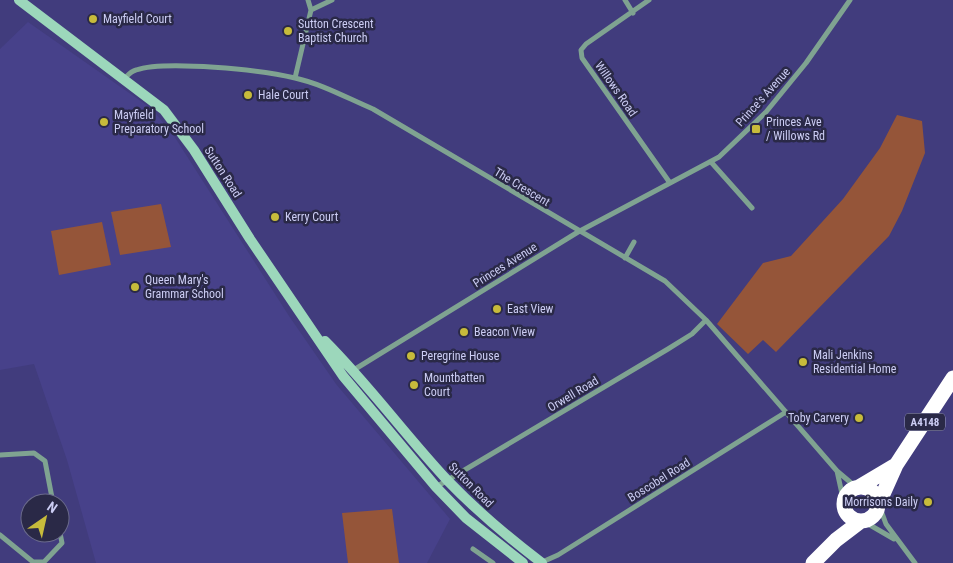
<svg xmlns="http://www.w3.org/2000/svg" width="953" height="563" font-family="'Roboto Condensed',sans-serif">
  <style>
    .built { fill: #47418a }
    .green { fill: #955539 }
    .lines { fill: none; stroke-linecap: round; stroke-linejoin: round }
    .street { stroke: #7fa391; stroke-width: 5 }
    .secondary { stroke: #9cd7bb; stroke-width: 10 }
    .highway { stroke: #fff; stroke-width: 15 }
    .poi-dot { fill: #c7bb3b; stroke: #2a2947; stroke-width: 2 }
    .labels { text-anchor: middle; stroke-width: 5; stroke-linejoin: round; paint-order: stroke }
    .shield { fill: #2a2947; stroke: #9b9cc0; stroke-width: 1 }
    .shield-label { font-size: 11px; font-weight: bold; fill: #cccdf4 }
    .poi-label { font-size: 12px; fill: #cccdf4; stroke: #2a2947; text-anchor: start }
    .street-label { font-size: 12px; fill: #cccdf4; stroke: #2a2947 }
  </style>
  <rect width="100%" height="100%" fill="#413c7d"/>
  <path class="built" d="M 28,22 L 152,109 L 174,136 L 289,316 L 336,384 L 450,519 L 427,563 L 96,563 L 67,460 L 34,364 L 0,370 L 0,49 Z"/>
  <path class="green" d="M 897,115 L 922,121 L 925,153 L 902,211 L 889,236 L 776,352 L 763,340 L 748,354 L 717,324 L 763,263 L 791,256 L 843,199 L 880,148 Z
    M 161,204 L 171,247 L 120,255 L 111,212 Z
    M 102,222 L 111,265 L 59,275 L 51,231 Z
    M 392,509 L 399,563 L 348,563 L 342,513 Z"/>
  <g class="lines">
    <path class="street" d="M 625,0 L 633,13
      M 649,0 L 586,44 L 581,50 L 582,58 L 670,183
      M 311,10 L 332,0
      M 295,78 L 311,10 L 308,0
      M 124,79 C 127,76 131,71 136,70 C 165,60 263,70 295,78 C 322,84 347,98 373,109 L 665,281 L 706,320 L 837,471 L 856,487
      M 711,162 L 752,208
      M 625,258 L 634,242
      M 352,371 L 578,232 L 719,157 L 766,112 L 806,63 L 850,0
      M 0,455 L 34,453 L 45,461 L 53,503
      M 837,471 L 844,503
      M 436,487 L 668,349 L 692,334 L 706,320
      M 879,505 L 886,524 L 915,563
      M 863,521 L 894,539
      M 0,535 L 33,562 L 44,562 L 62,543 L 60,533
      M 473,549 L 493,563
      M 540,563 L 558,555 L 786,412"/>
    <path class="secondary" d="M 19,0 L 164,110 L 194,150 L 250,239 L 343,376 L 436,487 L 466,518 L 523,563
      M 325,341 C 369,385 405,435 448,481 C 477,511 509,538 542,563"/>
    <path class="highway" d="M 859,487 L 896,465
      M844 504a17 17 0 1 1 34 0a17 17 0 1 1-34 0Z
      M 879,503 L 896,465 L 953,378
      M 813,563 L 836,540 L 861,521"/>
  </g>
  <g class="poi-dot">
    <circle cx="93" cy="19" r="5"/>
    <circle cx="288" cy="31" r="5"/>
    <circle cx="248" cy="95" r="5"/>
    <circle cx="104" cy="122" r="5"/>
    <rect x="751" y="124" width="10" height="10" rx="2.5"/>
    <circle cx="275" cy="217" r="5"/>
    <circle cx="135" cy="287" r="5"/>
    <circle cx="497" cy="309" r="5"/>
    <circle cx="464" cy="332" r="5"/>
    <circle cx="411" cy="356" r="5"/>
    <circle cx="803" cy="362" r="5"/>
    <circle cx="414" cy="385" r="5"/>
    <circle cx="859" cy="418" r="5"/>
    <circle cx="928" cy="502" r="5"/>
  </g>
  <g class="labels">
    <rect class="shield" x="905" y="413.5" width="40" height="17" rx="4"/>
    <g class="shield-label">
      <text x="925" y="426">A4148</text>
    </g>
    <g class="poi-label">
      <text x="103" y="23">Mayfield Court</text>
      <text x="298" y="28">Sutton Crescent<tspan x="298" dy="14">Baptist Church</tspan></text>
      <text x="258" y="99">Hale Court</text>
      <text x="114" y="119">Mayfield<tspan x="114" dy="14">Preparatory School</tspan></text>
      <text x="766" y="126">Princes Ave<tspan x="766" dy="14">/ Willows Rd</tspan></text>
      <text x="285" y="221">Kerry Court</text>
      <text x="145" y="284">Queen Mary's<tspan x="145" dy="14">Grammar School</tspan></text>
      <text x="507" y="313">East View</text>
      <text x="474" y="336">Beacon View</text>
      <text x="813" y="359">Mali Jenkins<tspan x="813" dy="14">Residential Home</tspan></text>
      <text x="421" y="360">Peregrine House</text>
      <text x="424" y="382">Mountbatten<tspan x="424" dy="14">Court</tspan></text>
      <text x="849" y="422" text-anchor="end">Toby Carvery</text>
      <text x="918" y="506" text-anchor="end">Morrisons Daily</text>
    </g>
    <g class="street-label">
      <text transform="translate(616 89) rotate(55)" y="4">Willows Road</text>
      <text transform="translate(763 97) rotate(-48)" y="4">Prince's Avenue</text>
      <text transform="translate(223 172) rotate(57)" y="4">Sutton Road</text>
      <text transform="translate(522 187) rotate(31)" y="4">The Crescent</text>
      <text transform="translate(505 265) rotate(-32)" y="4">Princes Avenue</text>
      <text transform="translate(573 394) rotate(-31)" y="4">Orwell Road</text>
      <text transform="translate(659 480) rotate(-32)" y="4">Boscobel Road</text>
      <text transform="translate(471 485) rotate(45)" y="4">Sutton Road</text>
    </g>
  </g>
  <g transform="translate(45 518) rotate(34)"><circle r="24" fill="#2a2947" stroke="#6b6b8c"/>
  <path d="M0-4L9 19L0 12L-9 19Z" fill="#c7bb3b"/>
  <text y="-8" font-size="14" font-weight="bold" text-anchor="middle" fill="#cccdf4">N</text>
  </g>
</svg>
